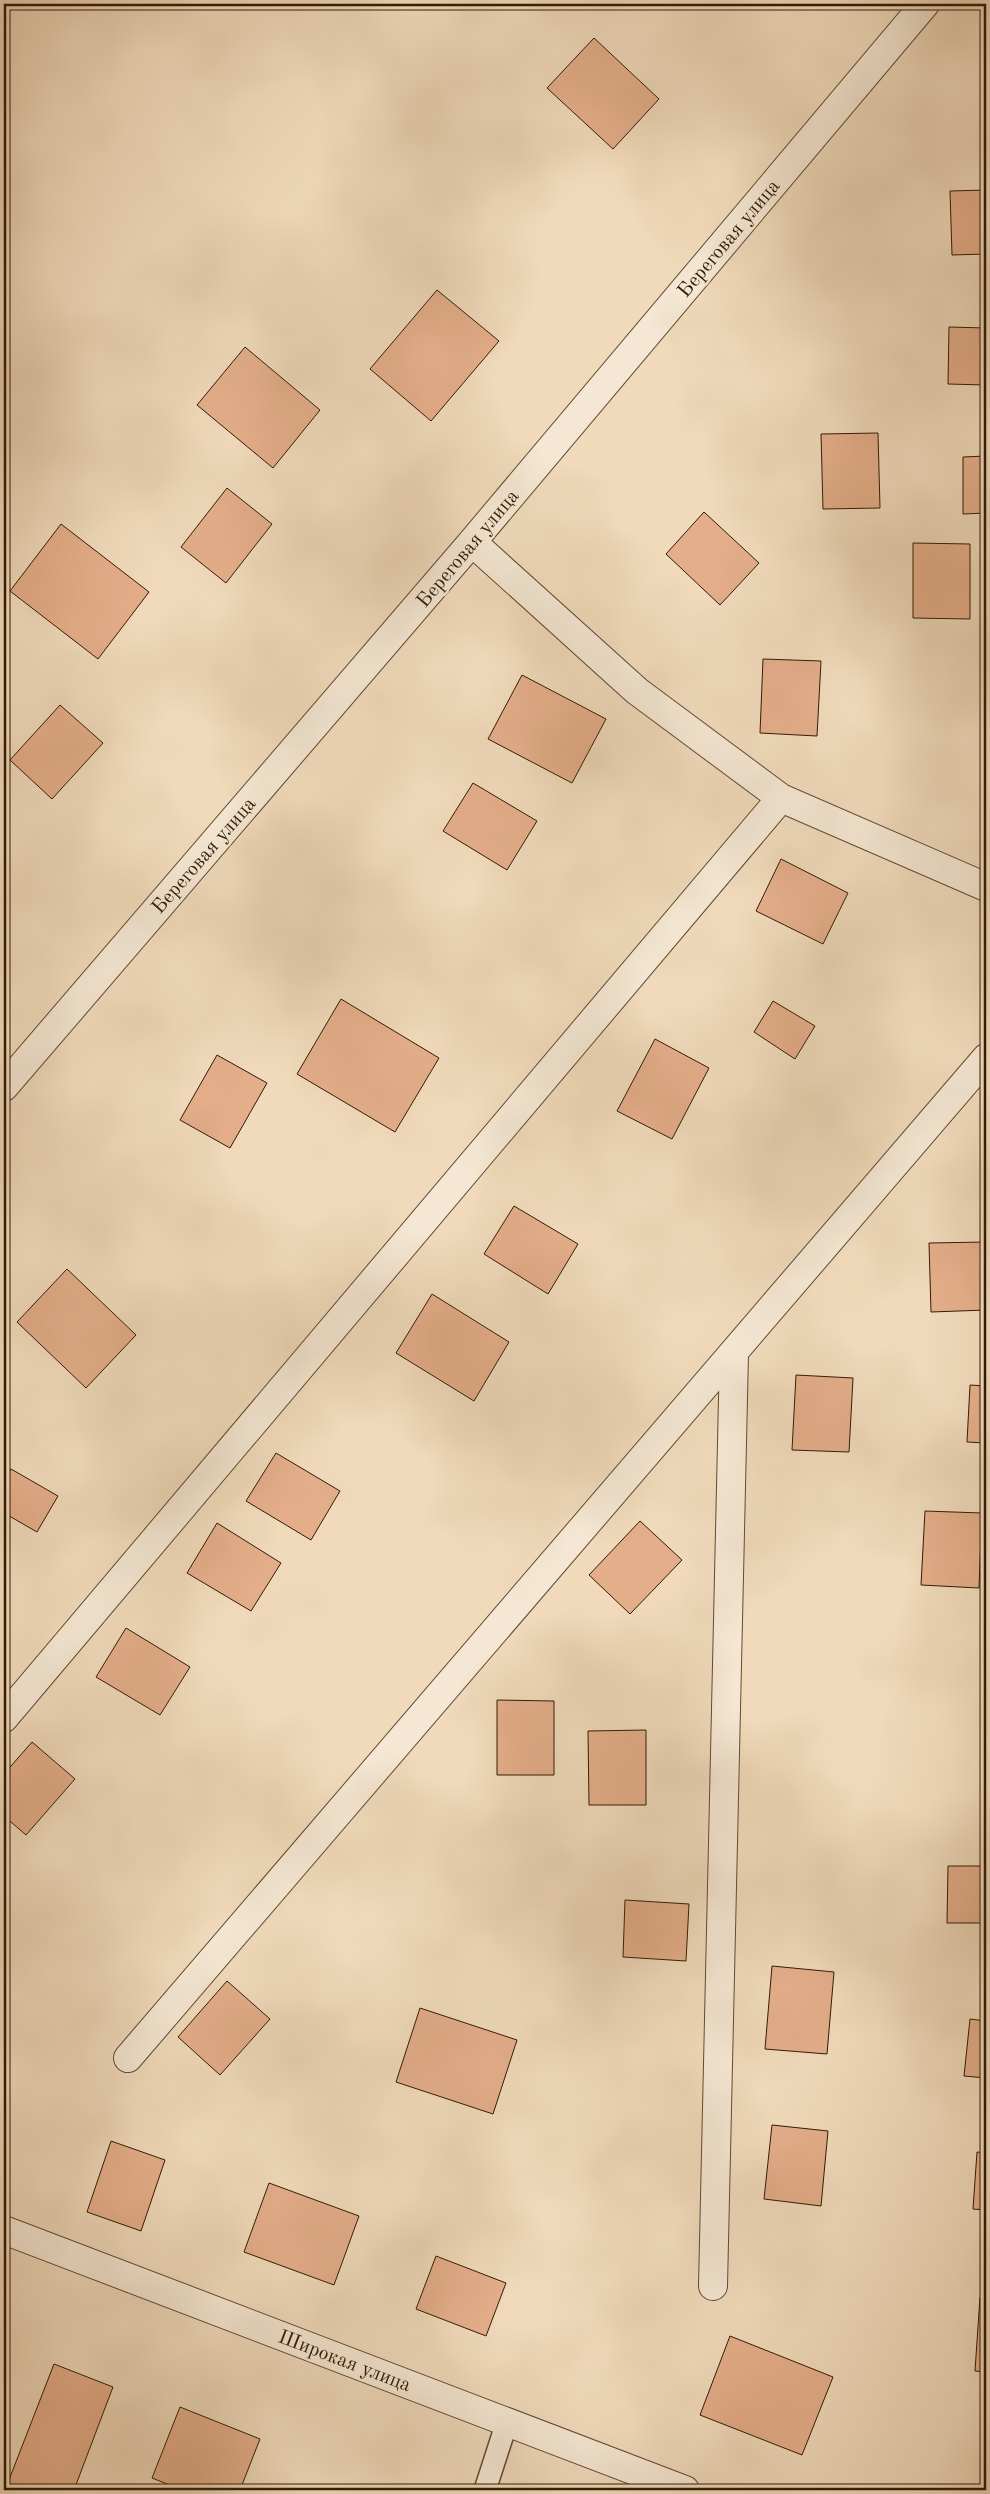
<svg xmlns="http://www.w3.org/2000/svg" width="990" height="2494" font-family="'Old Standard TT',serif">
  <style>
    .building { fill: #e4ae8a; stroke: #311a05 }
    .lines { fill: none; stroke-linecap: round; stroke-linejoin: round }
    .lane-casing { stroke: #614a32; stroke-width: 24 }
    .street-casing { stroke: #614a32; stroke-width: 30 }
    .lane { stroke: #f5e7d3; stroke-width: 21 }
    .street { stroke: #f5e7d3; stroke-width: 28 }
    .labels { text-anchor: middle; stroke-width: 5; stroke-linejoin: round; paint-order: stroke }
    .street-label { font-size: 20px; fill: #311a05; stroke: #f5e7d3 }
  </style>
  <rect width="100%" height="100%" fill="#f0dabb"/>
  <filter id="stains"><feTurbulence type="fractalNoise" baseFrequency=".004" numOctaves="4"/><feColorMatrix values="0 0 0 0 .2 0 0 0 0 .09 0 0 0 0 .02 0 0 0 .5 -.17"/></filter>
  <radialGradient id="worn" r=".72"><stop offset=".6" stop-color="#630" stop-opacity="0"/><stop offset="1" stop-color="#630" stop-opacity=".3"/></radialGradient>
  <path class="building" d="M 594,38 L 659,99 L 613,149 L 547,88 Z
    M 986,190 L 986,254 L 952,255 L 950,191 Z
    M 437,290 L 499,341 L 431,421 L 370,369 Z
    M 949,327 L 986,328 L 986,385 L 948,384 Z
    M 245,347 L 320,410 L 273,468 L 197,405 Z
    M 878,433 L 880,508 L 823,509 L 821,434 Z
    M 986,456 L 986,513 L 963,514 L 963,457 Z
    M 227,488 L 272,524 L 226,583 L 181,547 Z
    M 704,512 L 759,563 L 720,605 L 666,554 Z
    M 61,524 L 149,592 L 98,659 L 10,591 Z
    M 913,543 L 970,544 L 970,619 L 913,618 Z
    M 763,659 L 821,661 L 817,736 L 760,733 Z
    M 522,675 L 606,719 L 572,783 L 488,739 Z
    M 60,705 L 103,743 L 52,799 L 10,760 Z
    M 473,783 L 537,821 L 507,870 L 443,831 Z
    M 781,859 L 848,893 L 823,944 L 756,911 Z
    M 341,999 L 439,1058 L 395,1132 L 297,1074 Z
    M 773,1001 L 815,1026 L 795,1059 L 754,1032 Z
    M 655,1039 L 709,1068 L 672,1139 L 617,1111 Z
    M 217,1055 L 267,1083 L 230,1148 L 180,1120 Z
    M 514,1206 L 578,1244 L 548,1294 L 484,1254 Z
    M 986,1242 L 986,1310 L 931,1312 L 929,1243 Z
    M 67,1269 L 136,1335 L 86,1388 L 17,1322 Z
    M 432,1294 L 509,1342 L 474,1401 L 396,1353 Z
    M 796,1375 L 853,1378 L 849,1452 L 792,1450 Z
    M 970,1385 L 986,1386 L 986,1443 L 967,1442 Z
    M 276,1453 L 340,1491 L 311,1540 L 246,1501 Z
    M 11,1469 L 58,1496 L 37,1532 L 4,1513 L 4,1481 Z
    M 925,1511 L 982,1513 L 979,1588 L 921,1585 Z
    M 640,1521 L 682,1560 L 630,1614 L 589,1575 Z
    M 217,1523 L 281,1563 L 251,1611 L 187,1573 Z
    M 126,1628 L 190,1667 L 160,1715 L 96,1677 Z
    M 497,1700 L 554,1701 L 554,1775 L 497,1775 Z
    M 646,1730 L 646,1805 L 589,1805 L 588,1731 Z
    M 32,1742 L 75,1779 L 26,1835 L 4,1816 L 4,1774 Z
    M 948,1866 L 986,1866 L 986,1923 L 947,1923 Z
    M 625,1900 L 689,1904 L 686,1961 L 623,1957 Z
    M 772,1966 L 834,1972 L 827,2054 L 765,2049 Z
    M 227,1981 L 270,2019 L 220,2075 L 178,2037 Z
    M 420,2008 L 517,2040 L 493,2114 L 396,2082 Z
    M 970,2019 L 986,2021 L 986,2078 L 964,2076 Z
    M 772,2125 L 828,2131 L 821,2206 L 764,2199 Z
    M 111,2141 L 165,2160 L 141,2231 L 87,2212 Z
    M 977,2152 L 986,2153 L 986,2210 L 973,2209 Z
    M 269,2183 L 359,2216 L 334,2285 L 244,2252 Z
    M 436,2256 L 506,2283 L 486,2336 L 416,2309 Z
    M 980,2297 L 986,2298 L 986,2372 L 975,2371 Z
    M 730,2336 L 833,2377 L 802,2455 L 700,2415 Z
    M 54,2364 L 113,2387 L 74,2490 L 21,2490 L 7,2485 Z
    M 180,2407 L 260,2439 L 240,2490 L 182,2490 L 152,2478 Z"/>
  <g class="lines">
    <defs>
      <path id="lane" d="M 485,2490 L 507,2422"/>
      <path id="street" d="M 472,542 L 637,691 L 781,798 L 986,887
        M 4,1087 L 472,542 L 925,4
        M 4,1718 L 781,798
        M 128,2058 L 986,1058
        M 4,2230 L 685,2490
        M 713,2286 L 734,1354"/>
    </defs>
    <use href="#lane" class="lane-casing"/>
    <use href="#street" class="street-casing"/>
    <use href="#lane" class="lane"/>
    <use href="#street" class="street"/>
  </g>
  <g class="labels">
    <g class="street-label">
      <text transform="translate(728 238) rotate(-50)" y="7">Береговая улица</text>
      <text transform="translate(467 548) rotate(-50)" y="7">Береговая улица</text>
      <text transform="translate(203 855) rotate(-49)" y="7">Береговая улица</text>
      <text transform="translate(345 2360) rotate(21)" y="7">Широкая улица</text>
    </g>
  </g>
  <rect width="990" height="2494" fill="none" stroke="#f0dabb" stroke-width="20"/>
  <rect x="5" y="5" width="980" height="2484" fill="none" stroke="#311a05" stroke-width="2.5"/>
  <rect x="10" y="10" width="970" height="2474" fill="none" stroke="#311a05"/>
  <rect width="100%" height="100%" filter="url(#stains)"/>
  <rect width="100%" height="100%" fill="url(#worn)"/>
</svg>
